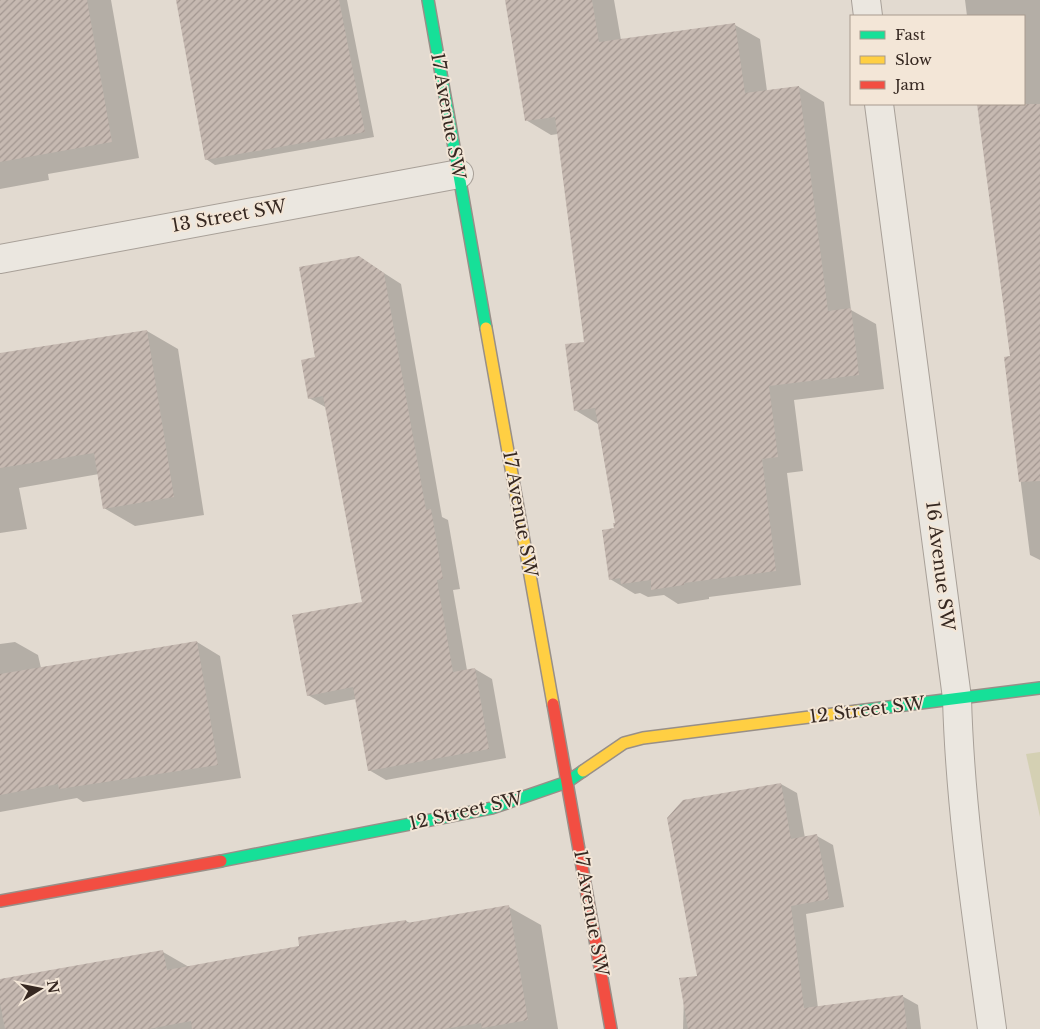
<svg xmlns="http://www.w3.org/2000/svg" width="1040" height="1029" font-family="'Libre Baskerville',serif">
  <style>
    .green { fill: #d4d0b3 }
    .shadow { fill: #0003 }
    .building { fill: url(#building-hatch) }
    .lines { fill: none; stroke-linecap: round; stroke-linejoin: round }
    .street-casing { stroke: #a8a098; stroke-width: 30 }
    .fast-casing { stroke: #988f88; stroke-width: 14 }
    .slow-casing { stroke: #988f88; stroke-width: 14 }
    .jam-casing { stroke: #988f88; stroke-width: 14 }
    .street { stroke: #ebe7e0; stroke-width: 28 }
    .fast { stroke: #16e098; stroke-width: 11 }
    .slow { stroke: #ffcf43; stroke-width: 11 }
    .jam { stroke: #f24e42; stroke-width: 11 }
    .labels { text-anchor: middle; stroke-width: 4; stroke-linejoin: round; paint-order: stroke }
    .street-label { font-size: 18px; fill: #362821; stroke: #f3e6d7 }
  </style>
  <defs>
    <pattern id="building-hatch" width="6" height="6" patternUnits="userSpaceOnUse" patternTransform="scale(1.25)"><rect width="6" height="6" fill="#c6b9b1"/><path d="M-1 1l2-2M0 6l6-6M5 7l2-2" fill="none" stroke="#a29690"/></pattern>
  </defs>
  <rect width="100%" height="100%" fill="#e2dad0"/>
  <path class="green" d="M 1040,752 L 1040,817 L 1026,754 Z"/>
  <path class="shadow" d="M 12,0 L 111,0 L 139,158 L 48,174 L 49,180 L 0,189 L 0,10 Z
    M 177,0 L 347,0 L 374,137 L 215,165 L 206,159 Z
    M 507,0 L 614,0 L 621,40 L 735,25 L 760,39 L 767,91 L 799,87 L 824,102 L 851,310 L 876,324 L 884,389 L 794,400 L 803,471 L 787,473 L 801,585 L 709,597 L 709,599 L 678,604 L 664,595 L 648,597 L 640,593 L 635,594 L 610,579 L 616,524 L 598,424 L 575,410 L 585,343 L 558,134 L 551,135 L 526,120 Z
    M 965,0 L 1040,0 L 1040,563 L 1040,560 L 1030,555 L 1005,358 L 1012,357 L 979,104 L 1024,104 L 1024,16 L 967,16 Z
    M 359,257 L 401,284 L 442,517 L 448,520 L 460,589 L 453,590 L 467,670 L 475,669 L 492,679 L 506,758 L 386,780 L 369,770 L 356,699 L 325,705 L 308,695 L 363,603 L 327,408 L 309,398 L 316,358 Z
    M 147,331 L 178,349 L 204,515 L 135,526 L 104,508 L 99,474 L 19,488 L 27,529 L 0,533 L 0,354 Z
    M 15,642 L 38,655 L 41,668 L 197,642 L 220,656 L 241,778 L 83,802 L 77,798 L 0,812 L 0,644 Z
    M 781,784 L 797,793 L 805,838 L 817,836 L 833,845 L 844,907 L 806,914 L 818,1008 L 902,996 L 918,1005 L 921,1029 L 683,1029 L 684,996 L 699,977 Z
    M 509,907 L 541,925 L 558,1029 L 0,1029 L 0,981 L 163,952 L 189,967 L 301,947 L 406,921 L 410,923 Z"/>
  <path class="building" d="M 0,0 L 87,0 L 112,142 L 0,162 Z
    M 176,0 L 339,0 L 365,132 L 205,160 Z
    M 505,0 L 592,0 L 599,42 L 735,23 L 745,93 L 799,86 L 828,311 L 851,308 L 859,375 L 769,386 L 778,457 L 762,459 L 776,571 L 684,583 L 684,585 L 651,590 L 651,580 L 621,584 L 620,578 L 609,580 L 602,530 L 614,528 L 613,523 L 615,523 L 595,408 L 574,411 L 565,344 L 584,342 L 555,117 L 525,121 Z
    M 977,104 L 1040,104 L 1040,481 L 1019,482 L 1004,357 L 1010,356 Z
    M 359,256 L 384,273 L 426,510 L 431,509 L 443,579 L 437,580 L 453,672 L 475,668 L 489,749 L 368,771 L 353,687 L 307,696 L 292,615 L 362,602 L 323,396 L 308,399 L 301,360 L 315,357 L 299,267 Z
    M 147,330 L 174,497 L 103,509 L 94,453 L 0,468 L 0,353 Z
    M 197,641 L 218,765 L 59,789 L 58,784 L 0,795 L 0,674 Z
    M 781,783 L 791,839 L 817,834 L 829,899 L 791,906 L 804,1008 L 903,995 L 907,1029 L 688,1029 L 679,978 L 697,976 L 667,818 L 683,800 Z
    M 509,905 L 528,1020 L 482,1028 L 481,1023 L 444,1029 L 192,1029 L 191,1021 L 149,1029 L 5,1029 L 0,1003 L 0,979 L 163,950 L 167,970 L 299,946 L 298,937 L 406,920 L 407,923 Z"/>
  <g class="lines">
    <defs>
      <path id="street" d="M 866,0 L 868,16
        M 879,104 L 957,698 C 960,809 977,919 992,1029
        M 0,259 L 459,174"/>
      <path id="fast" d="M 428,0 L 486,328
        M 857,711 L 1040,688
        M 221,861 L 492,808 L 567,782 L 583,771"/>
      <path id="slow" d="M 486,328 L 553,704
        M 583,771 L 624,743 L 643,738 L 857,711"/>
      <path id="jam" d="M 553,704 L 611,1029
        M 0,901 L 221,861"/>
    </defs>
    <use href="#street" class="street-casing"/>
    <use href="#fast" class="fast-casing"/>
    <use href="#slow" class="slow-casing"/>
    <use href="#jam" class="jam-casing"/>
    <use href="#street" class="street"/>
    <use href="#fast" class="fast"/>
    <use href="#slow" class="slow"/>
    <use href="#jam" class="jam"/>
  </g>
  <g class="labels">
    <g class="street-label">
      <text transform="translate(448 116) rotate(80)" y="6">17 Avenue SW</text>
      <text transform="translate(229 216) rotate(-10)" y="6">13 Street SW</text>
      <text transform="translate(520 514) rotate(80)" y="6">17 Avenue SW</text>
      <text transform="translate(940 566) rotate(83)" y="6">16 Avenue SW</text>
      <text transform="translate(867 710) rotate(-7)" y="6">12 Street SW</text>
      <text transform="translate(466 811) rotate(-13)" y="6">12 Street SW</text>
      <text transform="translate(591 913) rotate(80)" y="6">17 Avenue SW</text>
    </g>
  </g>
  <rect x="850" y="15" width="175" height="90" fill="#f3e6d7" stroke="#a79a8e"/>
  <rect x="860" y="31" width="25" height="8" fill="#16e098" stroke="#a79a8e"/>
  <text x="895" y="40" font-size="15" fill="#362821">Fast</text>
  <rect x="860" y="56" width="25" height="8" fill="#ffcf43" stroke="#a79a8e"/>
  <text x="895" y="65" font-size="15" fill="#362821">Slow</text>
  <rect x="860" y="81" width="25" height="8" fill="#f24e42" stroke="#a79a8e"/>
  <text x="895" y="90" font-size="15" fill="#362821">Jam</text>
  <g transform="translate(40 989) rotate(80)" stroke="#f3e6d7" stroke-width="4" paint-order="stroke">
  <path d="M0-4L9 19L0 12L-9 19Z" fill="#362821"/>
  <text y="-8" font-size="14" font-weight="bold" text-anchor="middle" fill="#362821">N</text>
  </g>
</svg>
